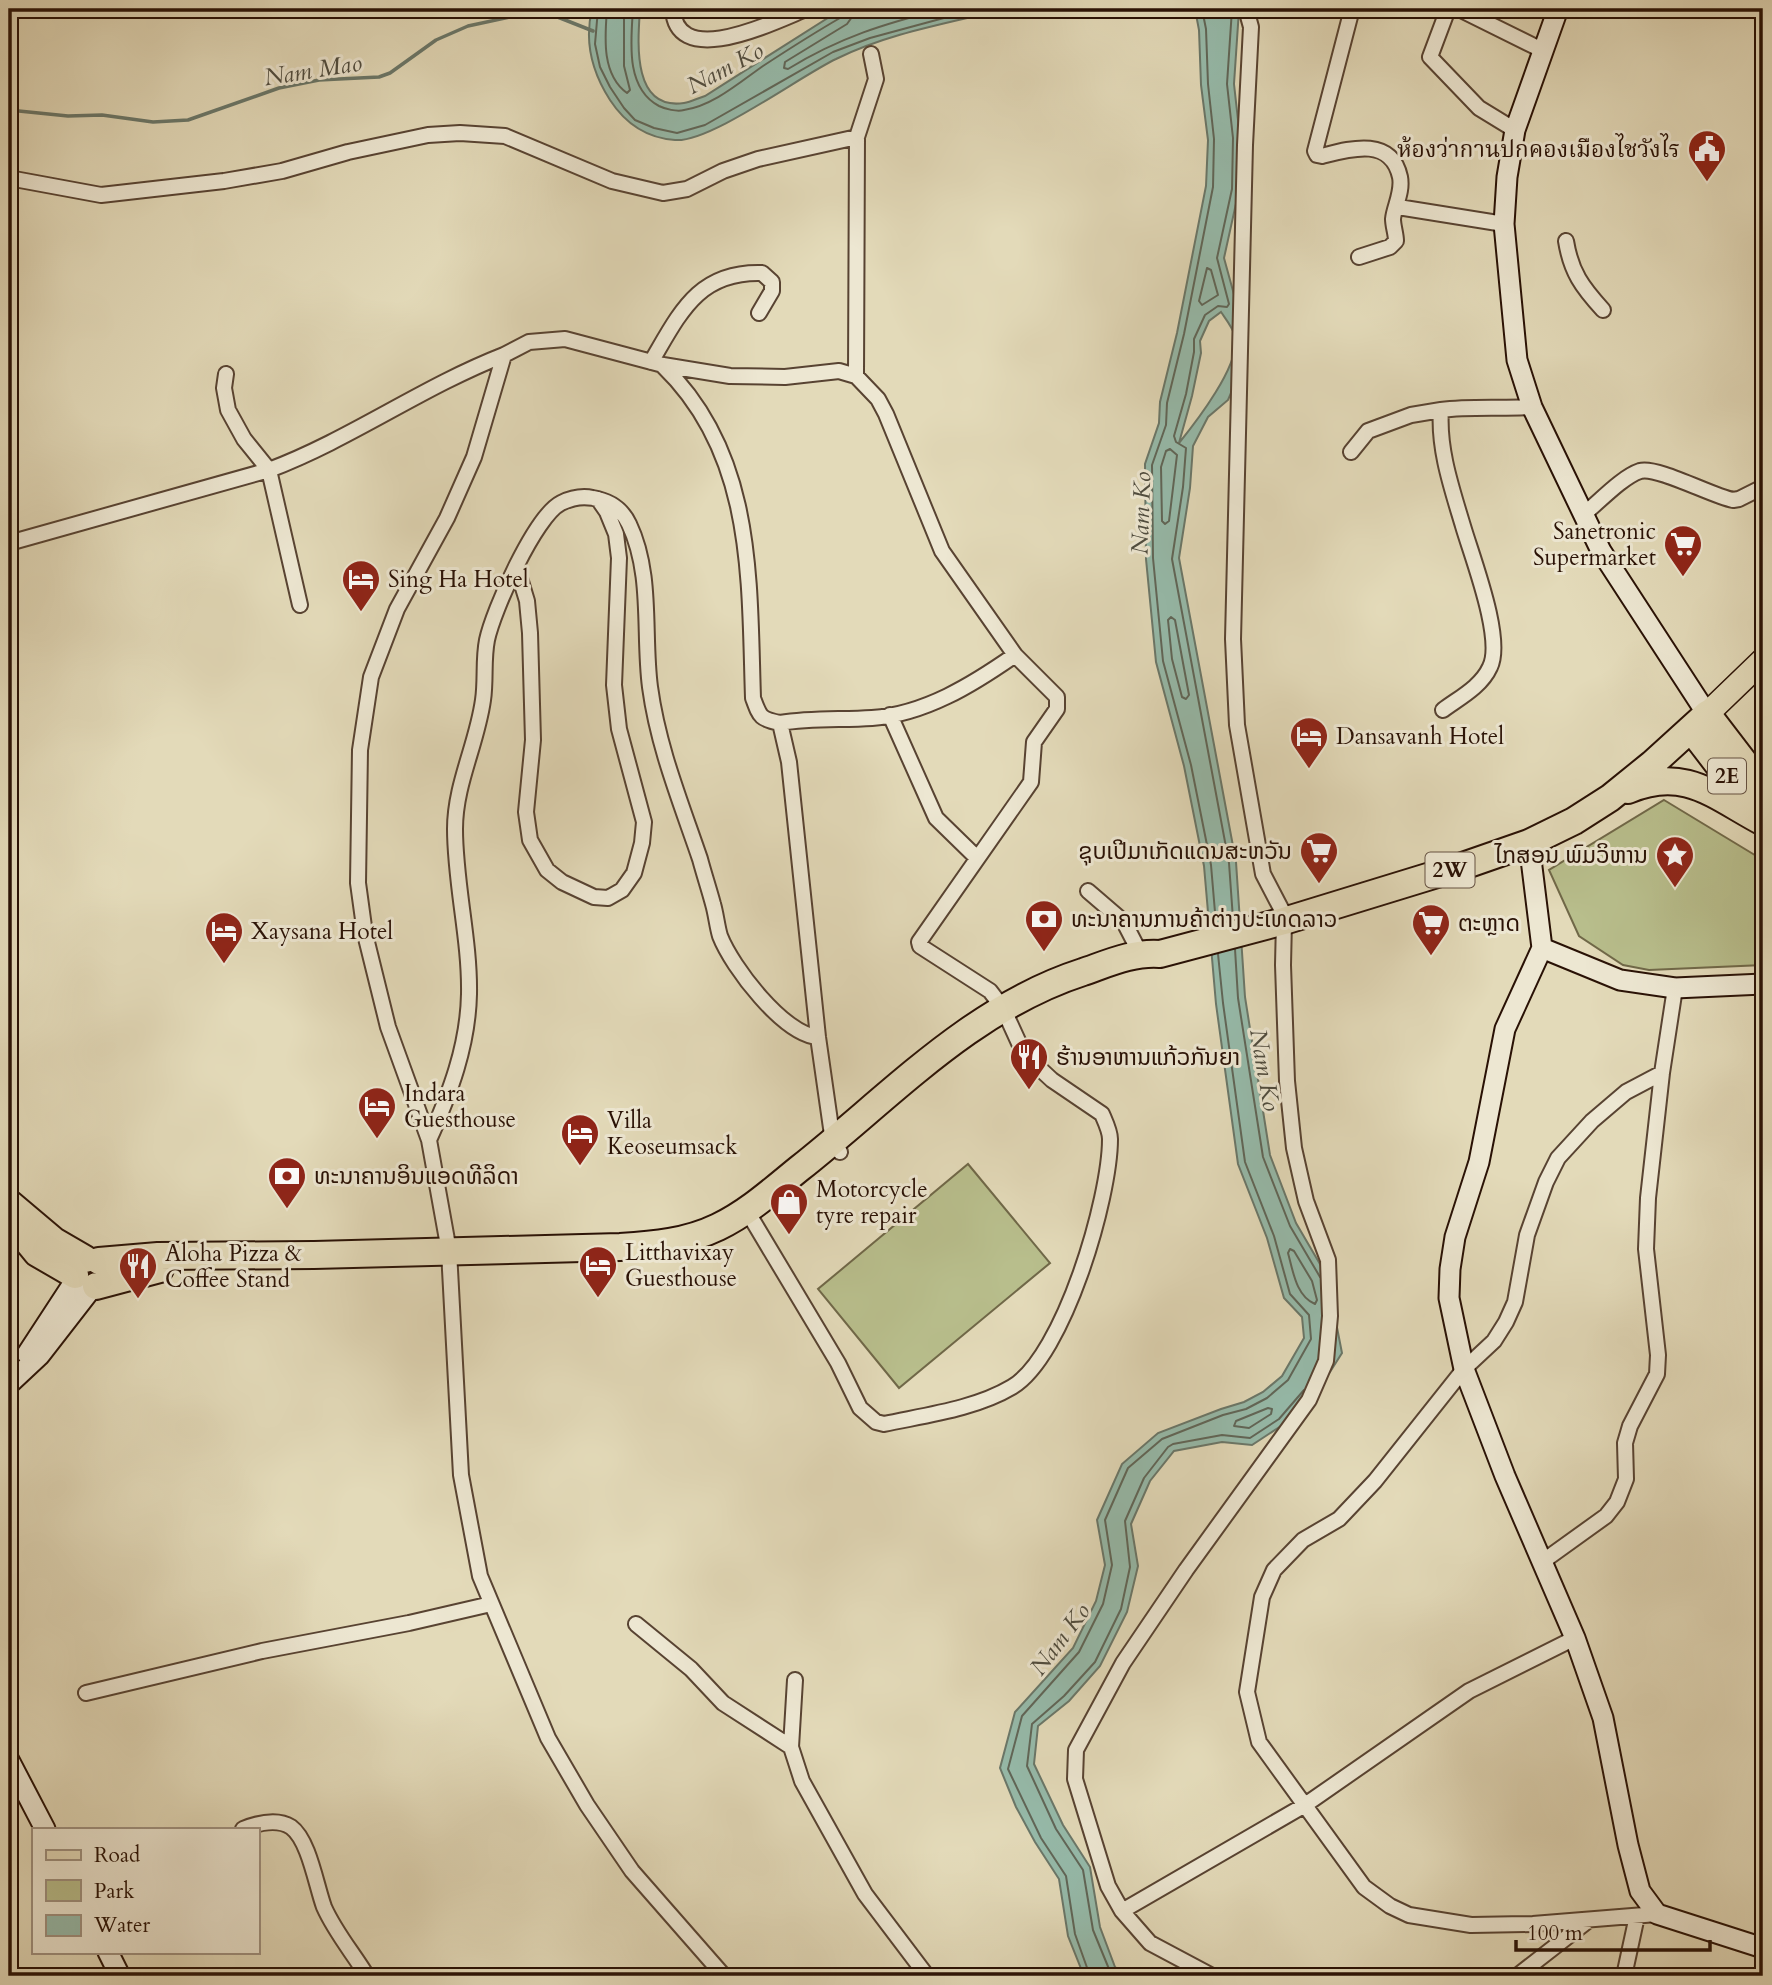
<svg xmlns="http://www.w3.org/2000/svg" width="1772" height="1985" font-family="Cardo,'Noto Sans Lao','Noto Serif Thai',serif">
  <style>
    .green { fill: #b8be8c; stroke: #706848; stroke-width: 2 }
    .water { fill: #96bbab; stroke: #6a7769; stroke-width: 2; fill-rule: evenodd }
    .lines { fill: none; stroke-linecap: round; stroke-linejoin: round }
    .shore { stroke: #606658; stroke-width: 2 }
    .stream { stroke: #6a7769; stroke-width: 3.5 }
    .street-casing { stroke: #584332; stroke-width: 18 }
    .secondary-casing { stroke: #291105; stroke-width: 23 }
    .primary-casing { stroke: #291105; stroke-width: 26 }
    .highway-casing { stroke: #291105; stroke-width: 30 }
    .street { stroke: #ede7d2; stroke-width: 14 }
    .secondary { stroke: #ede7d2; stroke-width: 19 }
    .primary { stroke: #e3dab9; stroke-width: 23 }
    .highway { stroke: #e3dab9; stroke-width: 26 }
    .labels { text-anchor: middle; stroke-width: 6; stroke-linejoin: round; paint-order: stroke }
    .shield { fill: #ede7d2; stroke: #645142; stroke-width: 2 }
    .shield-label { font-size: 21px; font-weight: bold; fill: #291105 }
    .poi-label { font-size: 23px; fill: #291105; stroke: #ede7d2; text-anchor: start }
    .water-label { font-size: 24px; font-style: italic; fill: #4f4c3f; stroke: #ede7d2 }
  </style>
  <rect width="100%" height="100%" fill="#e3dab9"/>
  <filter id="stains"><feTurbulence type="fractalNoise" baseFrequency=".00286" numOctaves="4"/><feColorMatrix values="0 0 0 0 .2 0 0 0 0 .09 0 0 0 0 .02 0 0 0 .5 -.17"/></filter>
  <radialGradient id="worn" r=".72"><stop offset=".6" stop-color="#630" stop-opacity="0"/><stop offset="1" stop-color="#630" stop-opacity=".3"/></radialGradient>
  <path class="green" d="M 1664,800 L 1763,860 L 1763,965 L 1649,970 L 1623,965 L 1579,936 L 1549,870 Z
    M 968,1164 L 1050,1263 L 899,1388 L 818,1289 Z"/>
  <path class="water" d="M 592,9 L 640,9 C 638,40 631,111 684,103 C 691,102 698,98 705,96 L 842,9 L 1005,9 C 949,23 888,33 836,59 C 800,76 710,143 675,140 C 646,138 625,123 610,100 C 592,72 584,42 592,9 Z
    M 1195,9 L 1239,10 L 1234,84 L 1240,138 L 1239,190 L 1224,258 L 1247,342 L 1245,361 L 1228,400 L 1208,417 L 1193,446 L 1190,488 L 1179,558 L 1236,862 L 1245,997 L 1270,1155 L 1296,1223 L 1327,1276 L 1342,1353 L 1330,1372 L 1284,1424 L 1252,1445 L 1222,1442 L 1174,1451 L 1150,1481 L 1131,1524 L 1138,1566 L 1127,1612 L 1100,1666 L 1069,1701 L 1038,1726 L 1034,1764 L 1063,1825 L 1090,1867 L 1100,1927 L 1115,1967 L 1127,1976 L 1084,1976 L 1068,1936 L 1059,1879 L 1035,1842 L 1016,1807 L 1000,1768 L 1015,1712 L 1073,1648 L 1096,1601 L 1105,1565 L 1097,1520 L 1122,1464 L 1158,1433 L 1221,1409 L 1244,1402 L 1263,1392 L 1282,1376 L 1304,1338 L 1302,1317 L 1284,1298 L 1267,1238 L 1238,1164 L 1216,1004 L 1204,866 L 1184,766 L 1156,662 L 1146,559 L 1145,464 L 1159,423 L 1160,402 L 1177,333 L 1206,186 L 1208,140 L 1201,85 L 1199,30 ZM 1221,312 C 1225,318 1234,329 1235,337 C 1241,364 1196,422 1179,443 L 1192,396 L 1201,353 L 1200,341 L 1209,321 Z"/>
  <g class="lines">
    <path class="shore" d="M 598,9 L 595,44 L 600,67 L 610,87 L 624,108 L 635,120 L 654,128 L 677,133 L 705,125 L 833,52 L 870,38 L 977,9
      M 607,9 C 605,36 601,74 627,93 L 630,90 L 624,66 L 624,9
      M 633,9 C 631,41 625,88 659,106 C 665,109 677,112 684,110 C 713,106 740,82 763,66 C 789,49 814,33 840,18 L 844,9
      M 853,9 L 852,17 L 847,24 L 785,62 L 784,68 L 788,69 C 840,37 884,24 942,9
      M 1202,9 L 1206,29 L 1208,84 L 1214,139 L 1213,187 L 1184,334 L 1167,403 L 1166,425 L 1152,465 L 1153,558 L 1163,661 L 1191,765 L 1211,865 L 1216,924
      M 1232,9 L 1227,84 L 1233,138 L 1232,189 L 1217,258 L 1229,304 L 1227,307 L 1218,306 L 1205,315 L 1194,339 L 1194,352 L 1186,394 L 1174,436 L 1176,442 L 1186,448 L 1183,487 L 1172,559 L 1229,863 L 1233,919
      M 1207,268 L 1211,270 L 1218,295 L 1202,305 L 1199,301 Z
      M 1170,449 L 1177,455 L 1169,521 L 1165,524 L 1162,521 L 1161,467 L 1166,451 Z
      M 1171,617 L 1175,620 L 1189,695 L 1186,699 L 1182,697 L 1172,659 L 1168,620 Z
      M 1235,949 L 1238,998 L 1263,1157 L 1290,1226 L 1320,1277
      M 1290,1249 L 1294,1251 L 1312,1281 L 1317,1300 L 1315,1304 C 1296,1296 1293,1271 1288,1253 Z
      M 1268,1408 L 1272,1409 L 1271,1414 L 1249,1428 L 1234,1426 L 1236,1421 Z
      M 1090,1976 L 1075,1934 L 1066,1876 L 1041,1838 L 1008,1769 L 1022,1716 L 1079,1652 L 1103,1604 L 1112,1565 L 1105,1520 L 1128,1468 L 1162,1439 L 1223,1415 L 1246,1409 L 1267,1398 L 1288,1380 L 1311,1339 L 1309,1315 L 1290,1294 L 1274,1236 L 1245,1162 L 1223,1003 L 1218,954
      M 1115,1976 L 1109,1969 L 1093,1930 L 1083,1870 L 1056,1829 L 1027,1766 L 1032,1724 L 1064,1696 L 1095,1662 L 1121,1609 L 1130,1567 L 1125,1521 L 1144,1478 L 1168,1447 L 1173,1444 L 1222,1435 L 1250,1438 L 1279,1419 L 1304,1390"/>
    <path class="stream" d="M 9,110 L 68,116 L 102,115 L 153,122 L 188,120 L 279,88 L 319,80 L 379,77 L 390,73 L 436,40 L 468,26 L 515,16 L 550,14 L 593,31"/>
    <defs>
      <path id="street" d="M 673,9 C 676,71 776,21 806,9
        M 1246,9 L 1251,27 L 1245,145 L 1233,639 L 1237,725 L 1263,874 L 1287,920
        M 1352,9 L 1315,151 L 1317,155 L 1322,156 C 1349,149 1391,136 1400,177 C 1403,192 1394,207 1393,219 C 1393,226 1396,234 1396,241 L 1390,247 L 1359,257
        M 1448,9 L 1430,57 L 1479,108 L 1515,130
        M 1459,9 L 1542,50
        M 9,178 L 101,195 L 224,181 L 282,171 L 348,152 L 428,135 L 460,133 L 505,136 L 612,181 L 663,193 L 687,189 L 723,171 L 758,159 L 857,137
        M 1398,207 L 1504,224
        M 1566,241 C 1571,272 1582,287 1603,310
        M 651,362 C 680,313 698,271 762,273 L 772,282 L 772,291 L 759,313
        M 663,366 C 755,455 749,580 753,698 C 760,717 760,719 780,723 C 811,718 841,720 872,718 C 925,714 972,685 1015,655
        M 226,374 L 224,388 L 228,410 L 244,439 L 269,470 L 300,605
        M 856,376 L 857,137 L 876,79 L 871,54
        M 1351,452 L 1368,431 L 1411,415 L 1441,410
        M 1584,514 C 1599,502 1622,477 1640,471 C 1657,466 1712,496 1733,500 L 1739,499 L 1763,487
        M 9,543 L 269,470 C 351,439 422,387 504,355
        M 517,568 L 527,601 L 530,633 L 533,740 L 526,812 L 530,840 L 547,870 L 562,882 L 594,897 L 608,898 L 622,890 L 634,873 L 642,843 L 644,822 L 619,729 L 614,685 L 619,558 L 616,534 L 607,512 L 598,499
        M 1443,710 C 1459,698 1481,687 1490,667 C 1504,639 1472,557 1463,526 C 1452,489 1438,449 1441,410 C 1471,406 1502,409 1532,407
        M 890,715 L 936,818 L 977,858
        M 780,723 L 789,762 L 818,1037 L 833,1142 L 840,1152
        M 1088,891 L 1124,922 L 1140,953
        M 429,1140 C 450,1093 468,1046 469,994 C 470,939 455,884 455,829 C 455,784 477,744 483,700 C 486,680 483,660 487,640 C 493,611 535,516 561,503 C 571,498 583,496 593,498 C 610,501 622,509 629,524 C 653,574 643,634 650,687 C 658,747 681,803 700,859 C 704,874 709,889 713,904 C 716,914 717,926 720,936 C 732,967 784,1035 818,1037
        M 1542,1562 L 1606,1516 L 1617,1502 L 1626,1479 L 1625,1443 L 1630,1426 L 1657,1374 L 1658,1355 L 1646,1249 L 1648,1198 L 1662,1073 L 1675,988
        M 636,1624 L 691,1669 L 723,1703 L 791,1747
        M 795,1680 L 791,1747 L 802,1781 L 865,1894 L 927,1976
        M 86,1693 L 262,1651 L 409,1623 L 491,1604
        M 243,1829 C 258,1823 277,1818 291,1827 C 309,1840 316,1885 324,1907 C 335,1932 353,1953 367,1976
        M 1122,1911 L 1305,1805 L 1469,1691 L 1575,1638
        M 1657,1914 L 1533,1924 L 1471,1925 L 1409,1915 L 1390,1906 L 1364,1887 L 1259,1742 L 1247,1692 L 1262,1597 L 1274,1570 L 1303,1540 L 1339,1519 L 1375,1481 L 1464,1369 L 1494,1341 L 1506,1322 L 1515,1302 L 1527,1235 L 1546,1182 L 1558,1158 L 1592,1121 L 1626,1092 L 1662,1073
        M 724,1976 L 632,1871 L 587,1805 L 548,1738 L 480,1576 L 461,1475 L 449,1251 L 429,1140 L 388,1027 L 365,934 L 358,883 L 360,750 L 371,677 L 397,609 L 447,518 L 474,457 L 504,355 L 529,342 L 565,339 L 663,365 L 730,376 L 785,377 L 839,371 L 856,376 L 878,399 L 886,414 L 942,551 L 1015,655 L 1057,697 L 1057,709 L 1034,742 L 1031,782 L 919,942 L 920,946 L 990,991 L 1003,1008 L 1024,1054 L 1052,1080 L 1102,1114 C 1105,1121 1110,1131 1110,1139 C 1110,1198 1064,1356 1012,1387 C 975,1409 926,1415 884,1424 L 876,1422 L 860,1408 L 838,1363 L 747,1211
        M 1212,1976 L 1150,1943 L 1122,1911 L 1108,1886 L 1075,1779 L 1076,1750 L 1123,1663 L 1186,1570 L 1309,1400 L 1326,1361 L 1330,1316 L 1328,1260 L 1306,1201 L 1294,1148 L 1287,1081 L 1283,965 L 1284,921
        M 1517,1976 L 1589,1920
        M 1624,1976 L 1637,1916"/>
      <path id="secondary" d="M 1558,9 L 1515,130 L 1507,177 L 1504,224 L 1517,360 L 1532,407 L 1601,551 L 1707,714
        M 1529,843 L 1542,948 L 1620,980 L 1675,988 L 1763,984
        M 1542,948 L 1505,1029 L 1479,1162 L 1455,1237 L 1450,1269 L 1449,1298 L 1464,1369 L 1505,1476 L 1575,1638 L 1603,1718 L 1628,1845 L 1640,1891 L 1657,1914 L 1763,1948
        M 27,1354 L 76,1279
        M 9,1384 L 40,1355 L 92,1288
        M 9,1760 L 45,1829
        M 108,1952 L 120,1976"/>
      <path id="primary" d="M 1707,714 L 1763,660"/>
      <path id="highway" d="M 1691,729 L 1756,814
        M 1628,790 C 1685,766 1714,796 1763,822
        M 9,1203 L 54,1241 L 85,1259
        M 10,1220 L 37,1253 L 75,1275
        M 99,1261 L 158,1256 L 314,1255 L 620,1247 C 654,1245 687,1242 718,1227 C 749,1212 774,1189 800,1168 C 890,1097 971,1008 1083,972 C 1109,963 1133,952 1160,954 L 1284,921 L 1460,867 L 1529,843 L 1574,821 L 1610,798 L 1652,764 L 1707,714 L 1763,787
        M 96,1286 L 160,1269"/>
    </defs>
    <use href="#street" class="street-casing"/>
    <use href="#secondary" class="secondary-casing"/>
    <use href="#primary" class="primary-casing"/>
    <use href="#highway" class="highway-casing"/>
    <use href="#street" class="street"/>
    <use href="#secondary" class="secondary"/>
    <use href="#primary" class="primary"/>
    <use href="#highway" class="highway"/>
  </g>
  <defs>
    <symbol id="civic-pin" viewBox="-11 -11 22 30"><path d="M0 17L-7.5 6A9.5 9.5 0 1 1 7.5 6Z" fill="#8f2418" stroke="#ede7d2"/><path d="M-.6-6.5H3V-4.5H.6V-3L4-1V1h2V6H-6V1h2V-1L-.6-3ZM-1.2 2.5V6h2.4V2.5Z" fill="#fff"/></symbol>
    <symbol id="supermarket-pin" viewBox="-11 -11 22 30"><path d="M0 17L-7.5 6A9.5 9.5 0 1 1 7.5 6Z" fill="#8f2418" stroke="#ede7d2"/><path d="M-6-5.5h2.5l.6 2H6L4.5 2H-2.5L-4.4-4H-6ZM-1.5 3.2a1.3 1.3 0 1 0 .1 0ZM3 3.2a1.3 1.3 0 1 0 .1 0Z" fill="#fff"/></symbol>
    <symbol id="hotel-pin" viewBox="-11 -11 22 30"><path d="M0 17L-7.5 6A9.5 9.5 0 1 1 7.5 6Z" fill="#8f2418" stroke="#ede7d2"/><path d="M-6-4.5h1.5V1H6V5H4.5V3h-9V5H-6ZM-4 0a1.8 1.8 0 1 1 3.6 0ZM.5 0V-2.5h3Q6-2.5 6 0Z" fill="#fff"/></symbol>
    <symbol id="sight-pin" viewBox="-11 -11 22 30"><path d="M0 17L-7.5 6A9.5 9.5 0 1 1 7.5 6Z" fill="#8f2418" stroke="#ede7d2"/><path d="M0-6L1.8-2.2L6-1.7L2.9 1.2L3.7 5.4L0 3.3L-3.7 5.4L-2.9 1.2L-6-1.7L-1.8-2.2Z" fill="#fff"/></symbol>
    <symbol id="bank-pin" viewBox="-11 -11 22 30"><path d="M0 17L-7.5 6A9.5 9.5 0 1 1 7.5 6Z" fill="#8f2418" stroke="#ede7d2"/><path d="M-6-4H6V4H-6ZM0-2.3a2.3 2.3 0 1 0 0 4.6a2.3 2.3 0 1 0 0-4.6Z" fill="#fff"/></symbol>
    <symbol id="restaurant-pin" viewBox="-11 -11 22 30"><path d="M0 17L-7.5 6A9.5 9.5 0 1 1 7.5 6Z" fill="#8f2418" stroke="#ede7d2"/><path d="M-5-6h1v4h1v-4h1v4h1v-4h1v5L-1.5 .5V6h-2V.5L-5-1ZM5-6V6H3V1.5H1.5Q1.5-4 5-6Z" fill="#fff"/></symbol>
    <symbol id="shop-pin" viewBox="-11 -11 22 30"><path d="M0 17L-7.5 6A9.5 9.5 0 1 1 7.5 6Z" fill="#8f2418" stroke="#ede7d2"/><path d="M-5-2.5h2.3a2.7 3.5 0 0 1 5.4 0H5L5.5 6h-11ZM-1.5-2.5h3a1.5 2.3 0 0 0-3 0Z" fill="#fff"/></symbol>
  </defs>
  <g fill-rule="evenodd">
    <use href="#civic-pin" x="1685" y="127" width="44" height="60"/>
    <use href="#supermarket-pin" x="1661" y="522" width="44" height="60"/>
    <use href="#hotel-pin" x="339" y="557" width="44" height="60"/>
    <use href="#hotel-pin" x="1287" y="714" width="44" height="60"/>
    <use href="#supermarket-pin" x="1297" y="829" width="44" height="60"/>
    <use href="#sight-pin" x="1653" y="833" width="44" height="60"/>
    <use href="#bank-pin" x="1022" y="897" width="44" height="60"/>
    <use href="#supermarket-pin" x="1409" y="901" width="44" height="60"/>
    <use href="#hotel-pin" x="202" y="909" width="44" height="60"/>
    <use href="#restaurant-pin" x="1007" y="1035" width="44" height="60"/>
    <use href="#hotel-pin" x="355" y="1084" width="44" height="60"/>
    <use href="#hotel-pin" x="558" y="1111" width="44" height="60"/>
    <use href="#bank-pin" x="265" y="1154" width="44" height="60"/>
    <use href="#shop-pin" x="767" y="1180" width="44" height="60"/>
    <use href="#hotel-pin" x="576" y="1243" width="44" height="60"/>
    <use href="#restaurant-pin" x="116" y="1244" width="44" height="60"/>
  </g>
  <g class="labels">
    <g class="shield">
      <rect x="1708" y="758.5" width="38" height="35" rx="5"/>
      <rect x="1425.5" y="852.5" width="49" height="35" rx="5"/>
    </g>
    <g class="shield-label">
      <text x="1727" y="783">2E</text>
      <text x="1450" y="877">2W</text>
    </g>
    <g class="poi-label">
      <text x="1680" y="157" text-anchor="end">ห้องว่ากานปกคองเมืองไชวังไร</text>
      <text x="1656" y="539" text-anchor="end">Sanetronic<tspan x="1656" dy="26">Supermarket</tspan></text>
      <text x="388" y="587">Sing Ha Hotel</text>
      <text x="1336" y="744">Dansavanh Hotel</text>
      <text x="1292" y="859" text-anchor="end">ຊຸບເປີມາເກັດແດນສະຫວັນ</text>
      <text x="1648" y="863" text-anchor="end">ໄກສອນ ພົມວິຫານ</text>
      <text x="1071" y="927">ທະນາຄານການຄ້າຕ່າງປະເທດລາວ</text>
      <text x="1458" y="931">ຕະຫຼາດ</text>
      <text x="251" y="939">Xaysana Hotel</text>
      <text x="1056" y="1065">ຮ້ານອາຫານແກ້ວກັນຍາ</text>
      <text x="404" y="1101">Indara<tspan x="404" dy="26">Guesthouse</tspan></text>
      <text x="607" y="1128">Villa<tspan x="607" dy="26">Keoseumsack</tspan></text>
      <text x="314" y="1184">ທະນາຄານອິນແອດທີລິດາ</text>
      <text x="816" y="1197">Motorcycle<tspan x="816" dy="26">tyre repair</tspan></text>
      <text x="625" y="1260">Litthavixay<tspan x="625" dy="26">Guesthouse</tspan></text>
      <text x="165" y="1261">Aloha Pizza &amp;<tspan x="165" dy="26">Coffee Stand</tspan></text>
    </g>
    <g class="water-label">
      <text transform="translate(725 68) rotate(-28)" y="8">Nam Ko</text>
      <text transform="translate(313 70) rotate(-9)" y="8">Nam Mao</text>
      <text transform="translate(1141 513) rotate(-88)" y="8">Nam Ko</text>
      <text transform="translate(1265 1070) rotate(80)" y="8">Nam Ko</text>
      <text transform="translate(1060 1639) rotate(-53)" y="8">Nam Ko</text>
    </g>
  </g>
  <rect width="1772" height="1985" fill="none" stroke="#e3dab9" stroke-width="35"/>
  <rect x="10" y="10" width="1751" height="1964" fill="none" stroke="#291105" stroke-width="3.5"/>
  <rect x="18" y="18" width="1737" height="1950" fill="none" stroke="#291105" stroke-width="2"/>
  <rect x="32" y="1828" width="228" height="126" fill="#ede7d2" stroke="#9f9180" stroke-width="2"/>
  <rect x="46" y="1850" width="35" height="10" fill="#e3dab9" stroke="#9f9180" stroke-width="2"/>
  <text x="94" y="1862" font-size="21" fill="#291105">Road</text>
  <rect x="46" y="1880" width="35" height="21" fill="#b8be8c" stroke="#9f9180" stroke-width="2"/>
  <text x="94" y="1898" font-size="21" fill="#291105">Park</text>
  <rect x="46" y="1915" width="35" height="21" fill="#96bbab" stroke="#9f9180" stroke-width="2"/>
  <text x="94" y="1932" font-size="21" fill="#291105">Water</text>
  <path d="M1516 1940v10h194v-10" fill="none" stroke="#291105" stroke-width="3.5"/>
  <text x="1527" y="1940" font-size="21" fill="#291105" stroke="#ede7d2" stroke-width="5" paint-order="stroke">100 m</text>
  <rect width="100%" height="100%" filter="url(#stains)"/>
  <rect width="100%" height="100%" fill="url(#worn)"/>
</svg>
